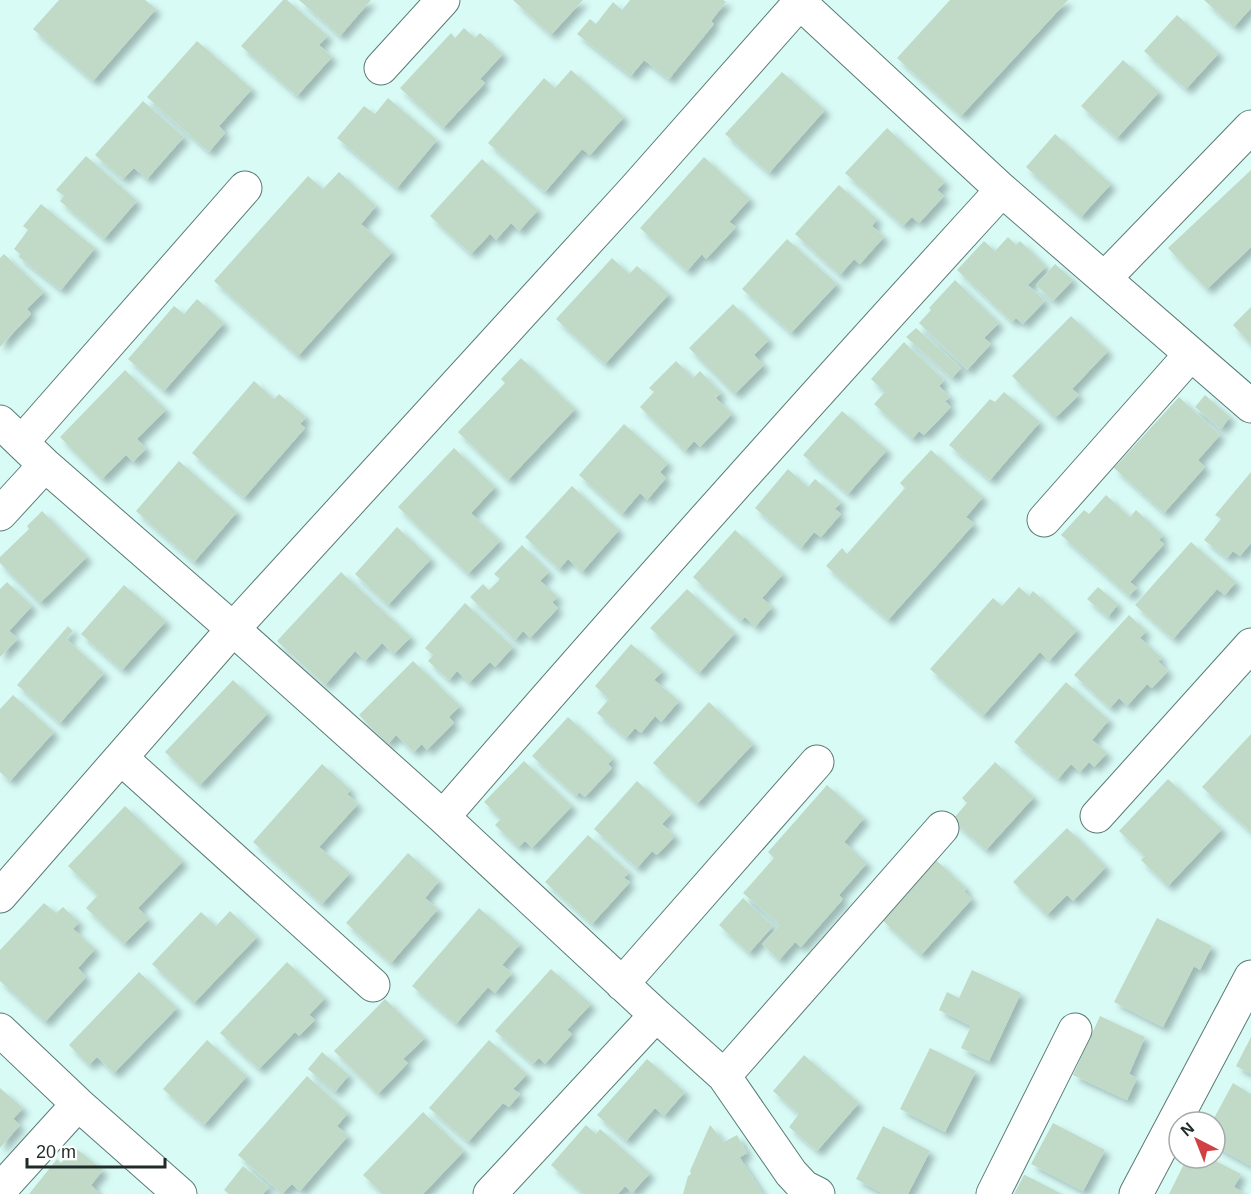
<svg xmlns="http://www.w3.org/2000/svg" width="1251" height="1194" font-family="Arial,sans-serif">
  <style>
    .building { fill: #c1dac8; filter: url(#shadow) }
    .lines { fill: none; stroke-linecap: round; stroke-linejoin: round }
    .street-casing { stroke: #5a7a75; stroke-width: 35 }
    .street { stroke: #fff; stroke-width: 33 }
  </style>
  <defs>
    <filter id="shadow"><feDropShadow dx="5.5" dy="5.5" stdDeviation="3" flood-color="#0004"/></filter>
  </defs>
  <rect width="100%" height="100%" fill="#d8fbf6"/>
  <path class="building" d="M 59,0 L 145,0 L 156,9 L 93,81 L 33,29 Z
    M 283,0 L 287,0 L 328,36 L 319,45 L 332,57 L 297,96 L 241,46 Z
    M 299,0 L 371,0 L 340,36 Z
    M 513,0 L 583,0 L 551,35 Z
    M 630,0 L 723,0 L 726,2 L 711,21 L 714,24 L 669,79 L 644,60 L 631,76 L 577,34 L 590,19 L 596,24 L 613,2 L 622,10 Z
    M 950,0 L 1068,0 L 961,116 L 897,58 Z
    M 1204,0 L 1251,0 L 1251,8 L 1234,27 Z
    M 1177,15 L 1219,53 L 1186,89 L 1144,51 Z
    M 464,28 L 475,38 L 480,33 L 503,54 L 480,79 L 485,83 L 443,128 L 400,88 L 451,33 L 455,38 Z
    M 197,41 L 252,89 L 219,126 L 225,133 L 209,152 L 147,97 Z
    M 1123,60 L 1159,92 L 1117,138 L 1081,106 Z
    M 571,70 L 624,117 L 590,155 L 582,149 L 545,192 L 488,143 L 544,78 L 555,88 Z
    M 782,72 L 825,110 L 769,173 L 725,134 Z
    M 388,98 L 437,140 L 397,188 L 337,138 L 364,106 L 375,114 Z
    M 143,101 L 184,137 L 147,179 L 134,168 L 123,179 L 95,155 Z
    M 887,128 L 945,182 L 937,190 L 944,196 L 919,223 L 912,217 L 903,226 L 845,173 Z
    M 1055,134 L 1111,184 L 1081,217 L 1026,167 Z
    M 86,156 L 137,201 L 104,239 L 60,201 L 64,196 L 56,190 Z
    M 704,157 L 750,199 L 729,222 L 736,227 L 706,259 L 702,254 L 687,271 L 640,228 Z
    M 482,159 L 538,210 L 519,231 L 511,223 L 496,240 L 490,234 L 471,254 L 430,216 Z
    M 1251,170 L 1251,247 L 1207,289 L 1168,248 Z
    M 339,172 L 376,206 L 361,224 L 392,252 L 298,356 L 214,281 L 308,176 L 323,189 Z
    M 839,185 L 877,219 L 872,226 L 884,237 L 860,264 L 854,259 L 840,275 L 795,234 Z
    M 41,204 L 95,248 L 61,290 L 19,257 L 20,254 L 14,249 L 28,230 L 23,226 Z
    M 1008,237 L 1016,245 L 1020,241 L 1046,267 L 1028,285 L 1045,301 L 1023,324 L 1016,318 L 1012,322 L 957,270 L 984,241 L 995,251 Z
    M 787,239 L 837,284 L 791,333 L 742,289 Z
    M 4,254 L 44,292 L 27,309 L 31,314 L 0,347 L 0,258 Z
    M 612,258 L 629,274 L 637,266 L 669,294 L 605,364 L 556,319 Z
    M 1055,264 L 1073,280 L 1053,301 L 1036,285 Z
    M 955,280 L 999,323 L 984,338 L 991,344 L 967,370 L 919,323 L 931,310 L 929,308 Z
    M 197,299 L 224,323 L 164,391 L 128,359 L 174,306 L 184,314 Z
    M 733,304 L 769,340 L 754,355 L 764,365 L 735,394 L 689,348 Z
    M 1251,307 L 1251,344 L 1233,325 Z
    M 1071,316 L 1108,351 L 1072,389 L 1079,395 L 1055,418 L 1012,376 Z
    M 916,328 L 961,368 L 952,378 L 906,337 Z
    M 904,342 L 944,380 L 939,386 L 950,397 L 945,401 L 951,407 L 924,435 L 919,431 L 912,439 L 874,404 L 885,392 L 871,379 Z
    M 521,358 L 575,409 L 508,480 L 458,432 L 505,383 L 501,379 Z
    M 676,361 L 693,378 L 700,371 L 721,393 L 716,398 L 732,414 L 700,447 L 694,441 L 685,451 L 640,407 L 654,392 L 649,388 Z
    M 125,370 L 166,410 L 137,439 L 146,449 L 133,462 L 126,455 L 102,479 L 60,437 Z
    M 254,381 L 274,399 L 279,394 L 306,417 L 300,424 L 305,428 L 244,498 L 192,453 Z
    M 1004,392 L 1040,422 L 990,480 L 949,445 L 990,399 L 995,402 Z
    M 1205,395 L 1230,417 L 1221,429 L 1195,407 Z
    M 1179,397 L 1220,435 L 1198,460 L 1205,467 L 1164,513 L 1114,468 Z
    M 842,411 L 887,450 L 848,494 L 803,455 Z
    M 624,424 L 668,463 L 660,472 L 666,478 L 647,500 L 640,493 L 622,514 L 579,475 Z
    M 454,448 L 495,487 L 471,513 L 500,541 L 468,574 L 398,507 Z
    M 931,450 L 983,497 L 966,517 L 974,524 L 888,620 L 826,566 L 842,548 L 847,554 L 905,488 L 900,483 Z
    M 179,461 L 237,512 L 194,562 L 136,511 Z
    M 788,469 L 808,487 L 815,479 L 841,502 L 835,509 L 841,514 L 821,537 L 814,532 L 801,548 L 755,508 Z
    M 1251,472 L 1251,543 L 1240,556 L 1233,551 L 1227,558 L 1204,540 L 1221,519 L 1215,515 Z
    M 572,486 L 619,530 L 582,572 L 568,559 L 559,569 L 525,537 Z
    M 1106,495 L 1130,517 L 1136,510 L 1163,535 L 1159,540 L 1164,544 L 1130,582 L 1137,588 L 1129,596 L 1061,535 L 1084,510 L 1089,514 Z
    M 42,511 L 87,557 L 40,603 L 0,563 L 0,557 L 29,529 L 27,526 Z
    M 397,527 L 431,559 L 388,605 L 355,574 Z
    M 735,530 L 783,574 L 762,598 L 772,607 L 755,627 L 745,617 L 741,621 L 693,577 Z
    M 1191,542 L 1236,582 L 1225,595 L 1217,589 L 1173,639 L 1135,605 Z
    M 522,545 L 549,572 L 540,581 L 558,597 L 552,602 L 558,608 L 530,638 L 523,631 L 515,640 L 470,597 L 483,584 L 489,590 L 500,579 L 494,574 Z
    M 341,572 L 411,637 L 394,654 L 382,643 L 365,661 L 355,651 L 325,685 L 277,641 Z
    M 7,582 L 32,606 L 9,631 L 18,639 L 0,657 L 0,589 Z
    M 124,585 L 166,621 L 122,670 L 81,634 Z
    M 1019,587 L 1029,596 L 1033,591 L 1077,630 L 1049,661 L 1040,652 L 1038,654 L 983,716 L 930,669 L 993,598 L 1002,606 Z
    M 1098,587 L 1118,604 L 1108,617 L 1087,599 Z
    M 687,589 L 735,633 L 699,673 L 650,628 Z
    M 465,603 L 513,647 L 495,667 L 490,662 L 469,683 L 457,671 L 449,680 L 428,661 L 433,655 L 425,648 Z
    M 1129,615 L 1146,631 L 1140,638 L 1162,658 L 1158,661 L 1168,671 L 1152,688 L 1147,684 L 1127,706 L 1119,698 L 1110,708 L 1074,675 Z
    M 68,626 L 73,631 L 66,639 L 104,673 L 60,723 L 17,685 Z
    M 631,644 L 663,671 L 654,680 L 679,701 L 661,722 L 655,716 L 641,733 L 635,728 L 626,738 L 597,713 L 609,699 L 595,686 Z
    M 413,661 L 460,706 L 449,717 L 454,723 L 427,750 L 422,744 L 414,752 L 396,735 L 388,744 L 359,715 Z
    M 233,680 L 268,713 L 200,785 L 165,752 Z
    M 1066,682 L 1109,720 L 1092,740 L 1107,753 L 1094,767 L 1089,762 L 1080,772 L 1071,764 L 1058,779 L 1014,742 Z
    M 13,695 L 54,732 L 10,781 L 0,772 L 0,709 Z
    M 709,702 L 753,744 L 697,804 L 653,763 Z
    M 568,717 L 613,758 L 608,764 L 612,768 L 585,797 L 579,792 L 576,796 L 532,756 Z
    M 1251,734 L 1251,832 L 1202,787 Z
    M 524,761 L 572,806 L 532,848 L 525,841 L 518,847 L 495,825 L 501,819 L 484,802 Z
    M 995,762 L 1034,797 L 986,850 L 952,820 L 967,803 L 962,798 Z
    M 322,764 L 351,790 L 347,794 L 358,804 L 319,847 L 350,873 L 322,904 L 253,842 Z
    M 1168,779 L 1222,829 L 1168,886 L 1141,860 L 1145,856 L 1119,831 Z
    M 637,781 L 672,813 L 662,824 L 675,836 L 657,855 L 652,851 L 637,868 L 594,829 Z
    M 827,785 L 864,818 L 844,842 L 867,863 L 839,895 L 843,899 L 801,947 L 795,942 L 779,960 L 762,944 L 780,925 L 743,893 L 774,858 L 768,852 Z
    M 125,806 L 183,861 L 138,908 L 149,919 L 124,944 L 86,908 L 98,895 L 68,866 Z
    M 1067,828 L 1106,867 L 1073,901 L 1067,895 L 1047,915 L 1013,882 Z
    M 588,835 L 629,872 L 624,878 L 630,882 L 592,924 L 545,882 Z
    M 408,853 L 439,881 L 425,898 L 438,909 L 391,963 L 346,923 Z
    M 936,860 L 966,888 L 964,891 L 972,899 L 921,955 L 882,920 Z
    M 743,898 L 773,926 L 749,953 L 719,925 Z
    M 44,903 L 56,913 L 63,907 L 79,922 L 73,929 L 95,949 L 78,968 L 86,977 L 45,1022 L 0,981 L 0,950 Z
    M 479,908 L 520,944 L 502,965 L 512,973 L 495,993 L 488,987 L 456,1024 L 412,986 Z
    M 230,911 L 257,937 L 194,1003 L 152,964 L 201,912 L 216,926 Z
    M 1157,918 L 1212,946 L 1200,970 L 1194,966 L 1163,1027 L 1114,1002 Z
    M 287,962 L 325,998 L 309,1015 L 315,1020 L 299,1036 L 295,1032 L 259,1069 L 220,1033 Z
    M 551,969 L 591,1004 L 567,1030 L 572,1034 L 545,1064 L 539,1058 L 533,1064 L 495,1031 Z
    M 972,970 L 1021,993 L 989,1061 L 961,1048 L 971,1026 L 939,1010 L 947,992 L 959,998 Z
    M 139,972 L 177,1008 L 114,1073 L 97,1057 L 89,1065 L 69,1045 Z
    M 385,999 L 425,1038 L 403,1059 L 408,1063 L 378,1094 L 334,1051 Z
    M 1100,1016 L 1145,1037 L 1129,1074 L 1137,1078 L 1127,1100 L 1073,1075 Z
    M 1251,1037 L 1251,1074 L 1236,1066 Z
    M 207,1040 L 247,1076 L 204,1125 L 163,1089 Z
    M 489,1040 L 527,1074 L 513,1089 L 520,1094 L 509,1107 L 503,1103 L 468,1142 L 429,1108 Z
    M 930,1048 L 976,1071 L 945,1132 L 900,1109 Z
    M 322,1052 L 349,1075 L 335,1092 L 308,1069 Z
    M 804,1055 L 859,1103 L 817,1151 L 789,1127 L 799,1114 L 773,1091 Z
    M 647,1059 L 685,1092 L 664,1116 L 655,1108 L 626,1141 L 597,1115 Z
    M 307,1076 L 348,1113 L 337,1126 L 348,1136 L 300,1191 L 292,1184 L 282,1194 L 238,1155 Z
    M 1233,1083 L 1251,1094 L 1251,1166 L 1215,1146 L 1215,1138 L 1218,1133 L 1215,1131 L 1215,1122 L 1212,1122 Z
    M 0,1088 L 23,1108 L 13,1119 L 20,1125 L 0,1148 Z
    M 423,1112 L 464,1151 L 423,1194 L 383,1194 L 363,1175 Z
    M 1053,1123 L 1105,1150 L 1083,1191 L 1031,1164 Z
    M 586,1125 L 596,1134 L 600,1129 L 650,1173 L 632,1193 L 625,1186 L 618,1194 L 584,1194 L 551,1165 Z
    M 710,1125 L 724,1142 L 737,1135 L 746,1151 L 747,1153 L 717,1171 L 740,1158 L 763,1194 L 683,1194 L 688,1176 L 691,1174 L 690,1171 Z
    M 883,1126 L 930,1151 L 908,1194 L 884,1194 L 856,1179 Z
    M 74,1147 L 103,1170 L 91,1185 L 98,1192 L 97,1194 L 29,1194 L 57,1159 L 61,1163 Z
    M 1187,1158 L 1210,1158 L 1241,1174 L 1234,1187 L 1242,1192 L 1241,1194 L 1169,1194 Z
    M 243,1166 L 269,1187 L 263,1194 L 229,1194 L 224,1190 Z
    M 1024,1175 L 1025,1175 L 1062,1194 L 1014,1194 Z"/>
  <g class="lines">
    <defs>
      <path id="street" d="M 797,0 L 1002,190 L 1251,406
        M 381,68 L 443,0
        M 1105,278 L 1251,127
        M 0,422 L 45,465 L 233,629 L 443,817 L 656,1015 L 724,1076 L 791,1173 L 804,1187 L 818,1194
        M 22,442 L 245,188
        M 0,514 L 45,465
        M 1044,520 L 1191,354
        M 121,758 L 373,985
        M 1097,816 L 1251,645
        M 443,817 C 626,605 813,397 1002,190
        M 0,896 L 233,629 L 634,190 L 802,0
        M 622,984 L 817,762
        M 0,1030 L 78,1104 L 180,1194
        M 724,1076 L 942,828
        M 0,1190 L 78,1104
        M 490,1194 L 656,1015
        M 993,1194 L 1075,1030
        M 1136,1194 L 1251,977"/>
    </defs>
    <use href="#street" class="street-casing"/>
    <use href="#street" class="street"/>
  </g>
  <g transform="translate(1197 1140) rotate(318)"><circle r="28" fill="#ffffff" stroke="#a5aaa9" stroke-width="1.5"/>
  <path d="M0-4.5L10 22L0 15L-10 22Z" fill="#d14143"/>
  <text y="-9" font-size="16" font-weight="bold" text-anchor="middle" fill="#1e2b29">N</text>
  </g>
  <path d="M27 1158v9h138v-9" fill="none" stroke="#1e2b29" stroke-width="3"/>
  <text x="36" y="1158" font-size="18" fill="#1e2b29" stroke="#ffffff" stroke-width="4.5" paint-order="stroke">20 m</text>
</svg>
